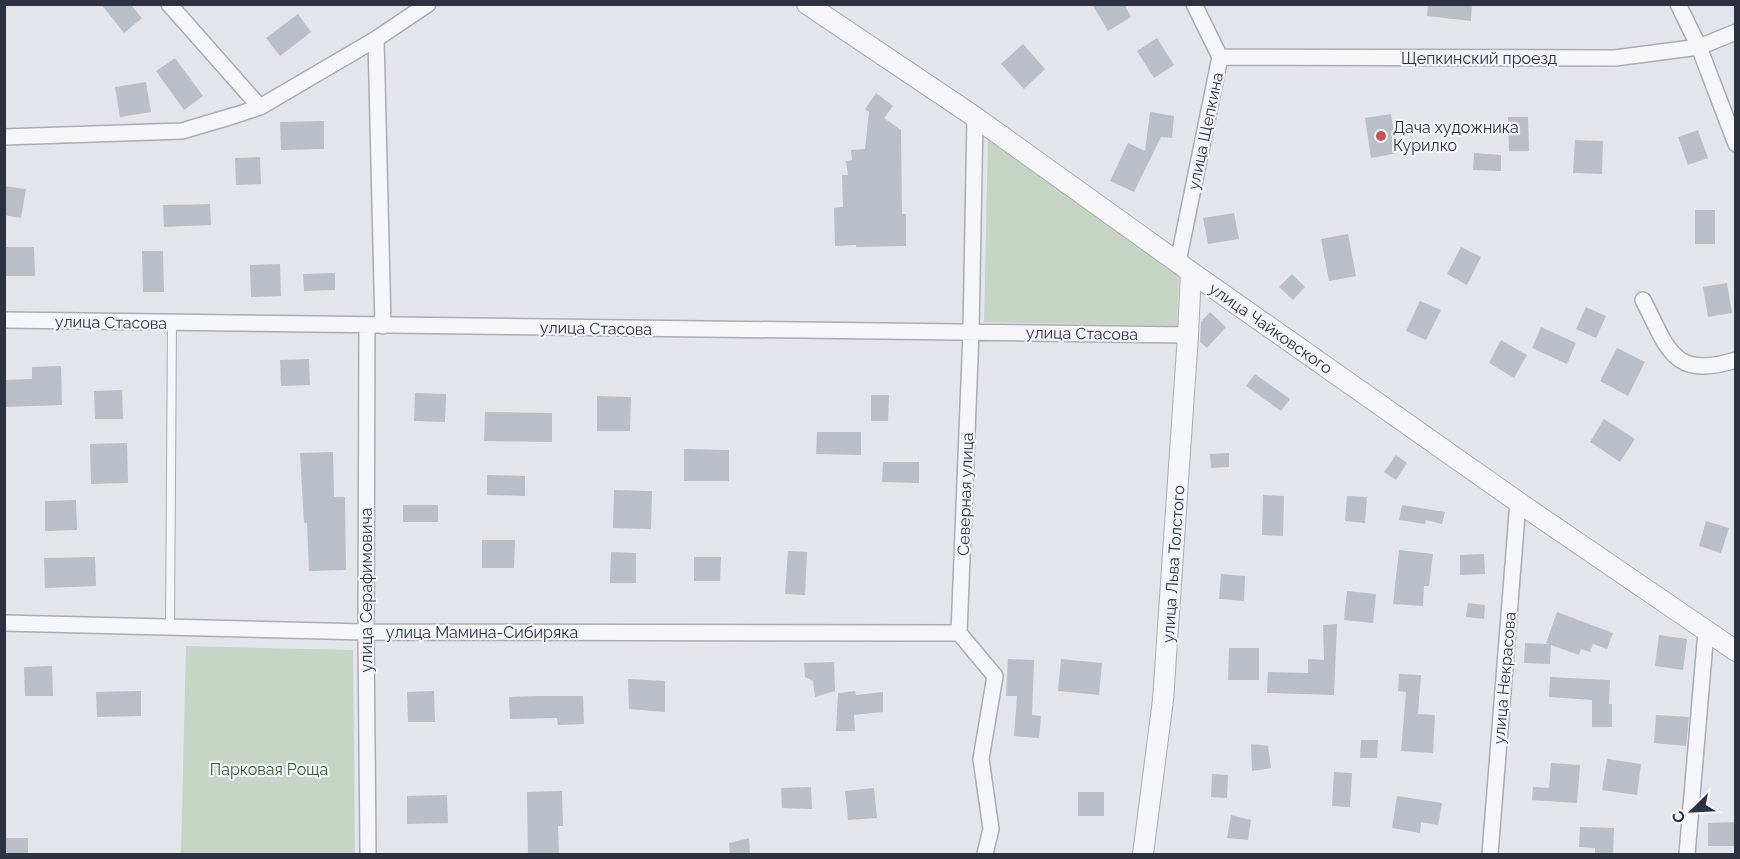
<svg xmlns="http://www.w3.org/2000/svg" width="1740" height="859" font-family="Raleway,sans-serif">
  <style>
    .green { fill: #c7d4c5 }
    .building { fill: #babec7 }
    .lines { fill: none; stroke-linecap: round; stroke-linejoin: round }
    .service-casing { stroke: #a8acb4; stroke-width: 10 }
    .minor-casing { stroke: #a8acb4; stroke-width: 18 }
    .tertiary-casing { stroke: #a8acb4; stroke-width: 22 }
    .service { stroke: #f6f6f9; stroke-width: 8 }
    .minor { stroke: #f6f6f9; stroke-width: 15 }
    .tertiary { stroke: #f6f6f9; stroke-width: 20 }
    .poi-dot { fill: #c84f58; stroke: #f3f4f8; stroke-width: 2 }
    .labels { text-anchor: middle; stroke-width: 4.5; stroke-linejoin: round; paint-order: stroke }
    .street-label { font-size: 16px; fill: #2c3242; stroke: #f3f4f8 }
    .poi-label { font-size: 16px; fill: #2c3242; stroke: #f3f4f8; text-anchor: start }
    .park-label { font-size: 16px; fill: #3d5d39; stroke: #f3f4f8 }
  </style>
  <rect width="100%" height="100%" fill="#e3e5ea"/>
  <path class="green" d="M 988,137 L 1179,275 L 1177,326 L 984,322 Z
    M 186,646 L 353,650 L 355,854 L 181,854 Z"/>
  <path class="building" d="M 101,4 L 130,4 L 142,18 L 124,33 Z
    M 1092,4 L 1124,4 L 1131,17 L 1108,31 Z
    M 1428,4 L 1472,4 L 1471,21 L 1427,16 Z
    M 298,14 L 311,32 L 280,56 L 266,38 Z
    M 1157,38 L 1174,65 L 1154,78 L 1137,51 Z
    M 1023,44 L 1045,69 L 1024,89 L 1001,64 Z
    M 175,58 L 203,96 L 184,110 L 156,71 Z
    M 146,82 L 151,112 L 120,117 L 115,87 Z
    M 876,93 L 893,106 L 884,118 L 901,130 L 902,214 L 906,214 L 906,246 L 856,247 L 856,245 L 835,246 L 834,208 L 843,207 L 842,175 L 848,175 L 846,161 L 852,160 L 851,150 L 865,149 L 869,112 L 865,109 Z
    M 1150,112 L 1174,116 L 1172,138 L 1161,137 L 1134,192 L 1110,181 L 1128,143 L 1145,151 Z
    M 1391,114 L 1397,153 L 1371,158 L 1365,118 Z
    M 1508,117 L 1528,117 L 1529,151 L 1509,151 Z
    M 324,121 L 324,149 L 281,150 L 280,122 Z
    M 1698,130 L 1708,158 L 1688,165 L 1678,137 Z
    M 1575,140 L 1603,141 L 1602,174 L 1573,173 Z
    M 1474,153 L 1501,155 L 1501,171 L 1473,170 Z
    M 260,157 L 261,184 L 236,185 L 235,158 Z
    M 4,186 L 26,189 L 21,218 L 4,215 Z
    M 210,204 L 211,225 L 164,227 L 163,205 Z
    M 1695,210 L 1715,210 L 1715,244 L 1695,244 Z
    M 1234,213 L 1239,239 L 1208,244 L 1203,218 Z
    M 1348,234 L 1356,276 L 1329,281 L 1321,239 Z
    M 4,247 L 34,247 L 35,276 L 4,276 Z
    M 1461,247 L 1481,257 L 1467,285 L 1447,274 Z
    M 142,251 L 163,251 L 164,292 L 143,292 Z
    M 280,264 L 281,296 L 251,297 L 250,265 Z
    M 335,273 L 335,290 L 304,291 L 303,274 Z
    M 1292,274 L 1305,287 L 1293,300 L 1279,287 Z
    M 1727,283 L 1732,313 L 1708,317 L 1703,287 Z
    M 1420,301 L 1441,310 L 1426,340 L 1406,331 Z
    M 1586,307 L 1606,316 L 1596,338 L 1576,329 Z
    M 1210,312 L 1226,327 L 1207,348 L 1200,342 L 1201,322 Z
    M 1541,327 L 1576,343 L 1567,364 L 1532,348 Z
    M 1501,340 L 1527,355 L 1514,378 L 1489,363 Z
    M 1617,348 L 1645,362 L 1628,396 L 1600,381 Z
    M 309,359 L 310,385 L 281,386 L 280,360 Z
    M 61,366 L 62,405 L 4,407 L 4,380 L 32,379 L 32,367 Z
    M 1255,374 L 1290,399 L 1281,411 L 1246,386 Z
    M 122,390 L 123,419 L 95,419 L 94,391 Z
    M 415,393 L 446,394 L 445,422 L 414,421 Z
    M 871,395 L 889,395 L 888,421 L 871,421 Z
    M 597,396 L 631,397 L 630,431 L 597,431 Z
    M 485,412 L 552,413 L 552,442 L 484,441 Z
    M 1604,419 L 1635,439 L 1620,462 L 1590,442 Z
    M 817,432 L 861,432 L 861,455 L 816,454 Z
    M 127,443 L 128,483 L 91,484 L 90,444 Z
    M 684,449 L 729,450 L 729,481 L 684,481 Z
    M 333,452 L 334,497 L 345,497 L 346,570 L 309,571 L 307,523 L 304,523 L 300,453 Z
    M 1229,453 L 1229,467 L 1211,468 L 1210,454 Z
    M 1396,455 L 1407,463 L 1396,480 L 1384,472 Z
    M 883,462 L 919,462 L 919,483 L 882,482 Z
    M 487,475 L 525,476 L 525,496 L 487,495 Z
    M 614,490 L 652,491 L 651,529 L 613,528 Z
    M 1263,495 L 1284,496 L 1283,536 L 1262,535 Z
    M 1347,496 L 1367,497 L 1365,523 L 1345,521 Z
    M 76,500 L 77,530 L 45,531 L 45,501 Z
    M 403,505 L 438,505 L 438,522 L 403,522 Z
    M 1402,505 L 1445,512 L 1442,524 L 1426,520 L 1425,524 L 1399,520 Z
    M 1706,521 L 1729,528 L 1721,553 L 1699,546 Z
    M 482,540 L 515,540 L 514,568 L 482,568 Z
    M 1399,550 L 1433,554 L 1429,586 L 1424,586 L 1423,606 L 1393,604 Z
    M 788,551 L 807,552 L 805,595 L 785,594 Z
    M 611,552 L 636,553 L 636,583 L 610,583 Z
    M 1484,554 L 1485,574 L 1460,575 L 1460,555 Z
    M 95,557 L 96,586 L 45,588 L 44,558 Z
    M 694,557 L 721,557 L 720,581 L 694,581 Z
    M 1221,574 L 1245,576 L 1244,601 L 1219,599 Z
    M 1347,591 L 1376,594 L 1373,623 L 1344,620 Z
    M 1468,603 L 1485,605 L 1484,619 L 1466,617 Z
    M 1557,612 L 1613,633 L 1607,649 L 1593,644 L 1590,652 L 1581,649 L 1579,655 L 1551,645 L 1550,664 L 1524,663 L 1525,643 L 1550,644 L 1546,643 Z
    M 1337,624 L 1334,695 L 1267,693 L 1268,672 L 1308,673 L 1308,659 L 1324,660 L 1323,625 Z
    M 1659,635 L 1687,639 L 1683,670 L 1655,666 Z
    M 1229,648 L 1259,648 L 1259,680 L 1228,680 Z
    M 1008,659 L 1034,660 L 1032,715 L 1041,716 L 1039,738 L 1014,736 L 1017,696 L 1006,696 Z
    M 1061,659 L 1102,663 L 1099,695 L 1058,691 Z
    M 834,662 L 835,691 L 815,697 L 813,681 L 805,677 L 804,663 Z
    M 52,666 L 53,696 L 25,696 L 24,667 Z
    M 1399,674 L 1421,675 L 1418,714 L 1435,715 L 1433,753 L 1401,751 L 1406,692 L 1398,691 Z
    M 1550,677 L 1610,680 L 1609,704 L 1612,704 L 1612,727 L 1592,727 L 1592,700 L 1549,697 Z
    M 628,679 L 665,681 L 665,712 L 629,709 Z
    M 141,691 L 141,716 L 97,717 L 96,692 Z
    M 434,691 L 435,722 L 408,722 L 407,692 Z
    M 855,691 L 856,695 L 883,692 L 883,712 L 854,715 L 855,731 L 836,731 L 838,693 Z
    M 535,696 L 583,696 L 584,724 L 558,725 L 557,718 L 510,719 L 509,697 Z
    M 1656,715 L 1689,717 L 1686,746 L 1654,743 Z
    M 1361,740 L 1378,740 L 1377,758 L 1360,758 Z
    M 1251,744 L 1268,746 L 1271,768 L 1252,771 Z
    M 1607,759 L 1641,764 L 1637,795 L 1602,790 Z
    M 1551,763 L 1580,765 L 1577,803 L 1532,800 L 1533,787 L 1549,788 Z
    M 1334,772 L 1352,773 L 1350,807 L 1332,806 Z
    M 1212,774 L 1228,775 L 1227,798 L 1211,797 Z
    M 811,787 L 812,809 L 782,808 L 781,788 Z
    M 874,788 L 877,818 L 848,820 L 845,791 Z
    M 562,791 L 563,826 L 558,826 L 559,855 L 528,855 L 527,792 Z
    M 1078,792 L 1104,792 L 1104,816 L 1078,816 Z
    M 447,795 L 448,823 L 407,824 L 407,796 Z
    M 1397,796 L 1442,803 L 1438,825 L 1421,822 L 1420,833 L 1392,828 Z
    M 1231,815 L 1251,820 L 1248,840 L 1227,838 Z
    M 1736,822 L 1736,846 L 1708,846 L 1708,823 Z
    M 1580,827 L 1614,828 L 1613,855 L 1595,855 L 1595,848 L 1579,847 Z
    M 4,838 L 28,838 L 28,855 L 4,855 Z
    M 749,838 L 750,855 L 730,855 L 729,843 Z"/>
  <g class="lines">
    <defs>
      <path id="service" d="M 170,627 L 172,323"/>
      <path id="minor" d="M 169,4 L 260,107
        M 1678,4 L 1699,47 L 1736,144
        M 376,39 L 383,326
        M 1220,57 L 1615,58 L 1699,47 L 1736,32
        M 975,117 L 971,332 L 959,633 L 995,676 L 981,759 L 991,829 L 985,854
        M 4,137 L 182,131 L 236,115 L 260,107 L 376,39 L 428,4
        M 1178,262 L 1220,57 L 1194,4
        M 1643,300 C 1668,348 1672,380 1736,360
        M 4,320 L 1188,335
        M 367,325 L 366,632 L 368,854
        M 4,623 L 366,632 L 959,633
        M 1490,854 L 1518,502
        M 1687,854 L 1706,631"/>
      <path id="tertiary" d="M 807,4 L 975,117 L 1191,272 L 1518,502 L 1736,651
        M 1143,854 L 1163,700 L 1188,335 L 1191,272"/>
    </defs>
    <use href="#service" class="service-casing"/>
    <use href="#minor" class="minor-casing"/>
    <use href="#tertiary" class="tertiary-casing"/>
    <use href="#service" class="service"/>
    <use href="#minor" class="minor"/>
    <use href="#tertiary" class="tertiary"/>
  </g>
  <circle class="poi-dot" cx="1381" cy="136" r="6"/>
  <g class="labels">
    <g class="street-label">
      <text x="1479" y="64">Щепкинский проезд</text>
      <text transform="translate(1205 131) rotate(-78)" y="6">улица Щепкина</text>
      <text transform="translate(111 322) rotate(1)" y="6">улица Стасова</text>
      <text transform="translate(596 328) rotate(1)" y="6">улица Стасова</text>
      <text transform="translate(1271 328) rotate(35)" y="6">улица Чайковского</text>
      <text transform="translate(1082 333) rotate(1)" y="6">улица Стасова</text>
      <text transform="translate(965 494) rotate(-88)" y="6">Северная улица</text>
      <text transform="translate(1173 564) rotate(-86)" y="6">улица Льва Толстого</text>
      <text transform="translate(366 590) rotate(-90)" y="6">улица Серафимовича</text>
      <text x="482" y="638">улица Мамина-Сибиряка</text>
      <text transform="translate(1504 678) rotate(-85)" y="6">улица Некрасова</text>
    </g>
    <g class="poi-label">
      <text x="1393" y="133">Дача художника<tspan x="1393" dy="18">Курилко</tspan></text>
    </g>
    <g class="park-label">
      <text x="269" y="775">Парковая Роща</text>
    </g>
  </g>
  <rect width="1740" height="859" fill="none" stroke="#2c3242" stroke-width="12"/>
  <g transform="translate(1692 811) rotate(246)" stroke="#f3f4f8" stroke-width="4.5" paint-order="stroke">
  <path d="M0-4.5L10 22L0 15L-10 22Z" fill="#2c3242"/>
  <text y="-9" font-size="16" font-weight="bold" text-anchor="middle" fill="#2c3242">С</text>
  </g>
</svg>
